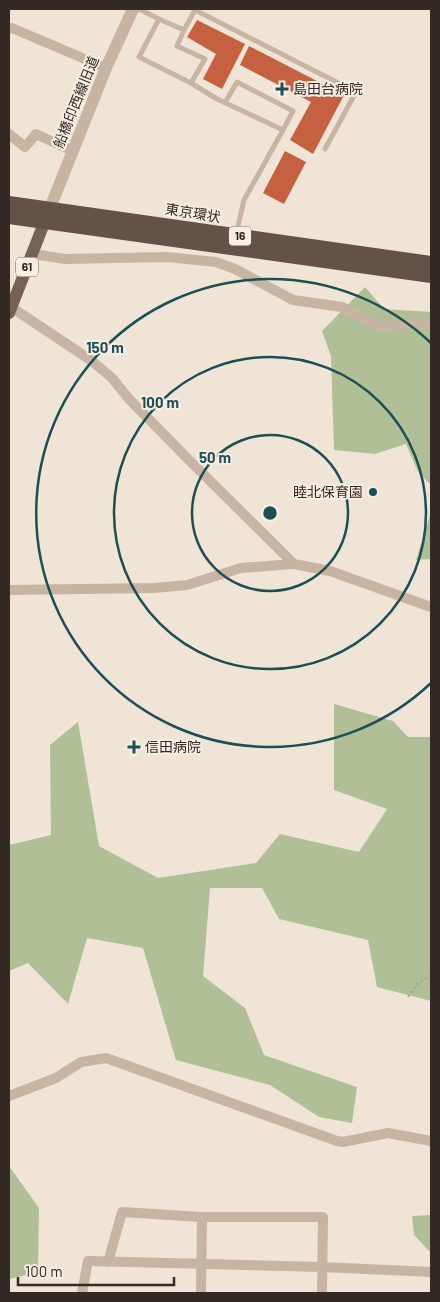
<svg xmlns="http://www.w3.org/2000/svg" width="440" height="1302" font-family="Barlow,'Noto Sans JP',sans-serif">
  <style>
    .green { fill: #b1bf97 }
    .building { fill: #c56140 }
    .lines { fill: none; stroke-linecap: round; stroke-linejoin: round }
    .path { stroke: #b39e8e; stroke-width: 2; stroke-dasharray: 2.5 2.5; stroke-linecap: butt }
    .service { stroke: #c8b4a3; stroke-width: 5 }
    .minor { stroke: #c8b4a3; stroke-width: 10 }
    .tertiary { stroke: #c8b4a3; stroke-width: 12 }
    .primary { stroke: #756156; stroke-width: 12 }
    .trunk { stroke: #645249; stroke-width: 14 }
    .ring { fill: none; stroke: #1c4f53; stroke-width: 2.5 }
    .poi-dot { fill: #1c4f53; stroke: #f8eee3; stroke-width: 2 }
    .labels { text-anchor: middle; stroke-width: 4; stroke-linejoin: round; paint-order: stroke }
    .shield { fill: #f8eee3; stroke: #6e645e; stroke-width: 1 }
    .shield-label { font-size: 12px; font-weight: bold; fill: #332925 }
    .poi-label { font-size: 14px; fill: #332925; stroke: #f8eee3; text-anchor: start }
    .street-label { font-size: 14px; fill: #332925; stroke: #f8eee3 }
    .centre { fill: #1c4f53; stroke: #f8eee3; stroke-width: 2.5 }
    .ring-label { font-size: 15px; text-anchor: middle; font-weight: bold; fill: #1c4f53; stroke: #f8eee3; stroke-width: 4; stroke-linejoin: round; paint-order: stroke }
  </style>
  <rect width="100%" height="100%" fill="#f0e4d7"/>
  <path class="green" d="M 365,287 L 384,309 L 431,312 L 431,485 L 418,472 L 406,444 L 375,454 L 334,450 L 331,356 L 322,331 Z
    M 431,512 L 431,559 L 416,560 Z
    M 334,704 L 393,721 L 408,737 L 431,737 L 431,1001 L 377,987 L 368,940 L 279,919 L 262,888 L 210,888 L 203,976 L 245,1008 L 264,1055 L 357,1087 L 352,1123 L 319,1117 L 270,1085 L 176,1060 L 143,948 L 87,938 L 68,1004 L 28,963 L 9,971 L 9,845 L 51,835 L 50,745 L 78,722 L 99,846 L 158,878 L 256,863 L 280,834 L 359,852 L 387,809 L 334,790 Z
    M 9,1166 L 39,1208 L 38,1272 L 9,1279 Z
    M 431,1215 L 431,1253 L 414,1235 L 412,1216 Z"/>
  <path class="building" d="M 197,20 L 245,44 L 222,89 L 203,79 L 216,54 L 187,37 Z
    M 249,46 L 344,95 L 313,154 L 290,140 L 311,102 L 240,65 Z
    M 285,151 L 306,162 L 284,204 L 263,193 Z"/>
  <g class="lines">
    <path class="path" d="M 408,997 L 418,983 L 431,975"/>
    <path class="service" d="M 139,9 L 159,19 L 139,57 L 191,83 L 217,99 L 283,130 L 244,200 L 236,235
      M 159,19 L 184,30 L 177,46 L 205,59 L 191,83
      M 184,30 L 195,10 L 356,92 L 325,149
      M 225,103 L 237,82 L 293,111 L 283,130"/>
    <path class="minor" d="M 9,29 L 12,28 L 106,68
      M 9,134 L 25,147 L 36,134 L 73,151
      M 33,254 L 65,259 L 167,257 L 216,262 L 235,269 L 293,300 L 342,307 L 375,325 L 384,327 L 412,323 L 431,324
      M 11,307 L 92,361 L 112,378 L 129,399 L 189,460 L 294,564
      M 9,590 L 154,588 L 187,585 L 241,568 L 294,564 L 330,571 L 431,607
      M 9,1096 L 56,1078 L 81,1062 L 106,1058 L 337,1141 L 343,1142 L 388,1133 L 431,1141
      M 108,1262 L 122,1212 L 202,1217
      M 82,1293 L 88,1261 L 322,1267 L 431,1272
      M 201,1293 L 202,1217 L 323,1217 L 322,1293"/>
    <path class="tertiary" d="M 50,208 L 106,68 L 133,9"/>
    <path class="primary" d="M 9,313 L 48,213"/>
    <path class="trunk" d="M 9,203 L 431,263
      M 9,217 L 431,276"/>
  </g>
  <g class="ring">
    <circle cx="270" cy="513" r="78"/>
    <circle cx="270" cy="513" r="156"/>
    <path d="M431 683A234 234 0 1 1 431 343"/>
  </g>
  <g class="poi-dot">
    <path d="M279.5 81.5h5v5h5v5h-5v5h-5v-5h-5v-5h5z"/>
    <circle cx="373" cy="492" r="5"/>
    <path d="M131.5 739.5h5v5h5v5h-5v5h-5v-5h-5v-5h5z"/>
  </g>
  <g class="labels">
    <g class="shield">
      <rect x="229" y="226.5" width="22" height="19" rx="4"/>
      <rect x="16" y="257.5" width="22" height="19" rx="4"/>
    </g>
    <g class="shield-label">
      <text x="240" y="240">16</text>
      <text x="27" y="271">61</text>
    </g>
    <g class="poi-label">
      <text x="293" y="94">島田台病院</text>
      <text x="363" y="497" text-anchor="end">睦北保育園</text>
      <text x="145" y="752">信田病院</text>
    </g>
    <g class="street-label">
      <text transform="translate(76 102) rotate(-68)" y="5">船橋印西線旧道</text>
      <text transform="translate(193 213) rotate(9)" y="5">東京環状</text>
    </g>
  </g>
  <circle cx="270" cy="513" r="8" class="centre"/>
  <g class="ring-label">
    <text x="105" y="353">150 m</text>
    <text x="160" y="408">100 m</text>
    <text x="215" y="463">50 m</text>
  </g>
  <rect width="440" height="1302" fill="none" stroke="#332925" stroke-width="20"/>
  <path d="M18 1277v8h156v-8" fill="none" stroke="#332925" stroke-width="2.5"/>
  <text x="25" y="1277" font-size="15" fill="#332925" stroke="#f8eee3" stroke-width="4" paint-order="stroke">100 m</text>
</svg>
